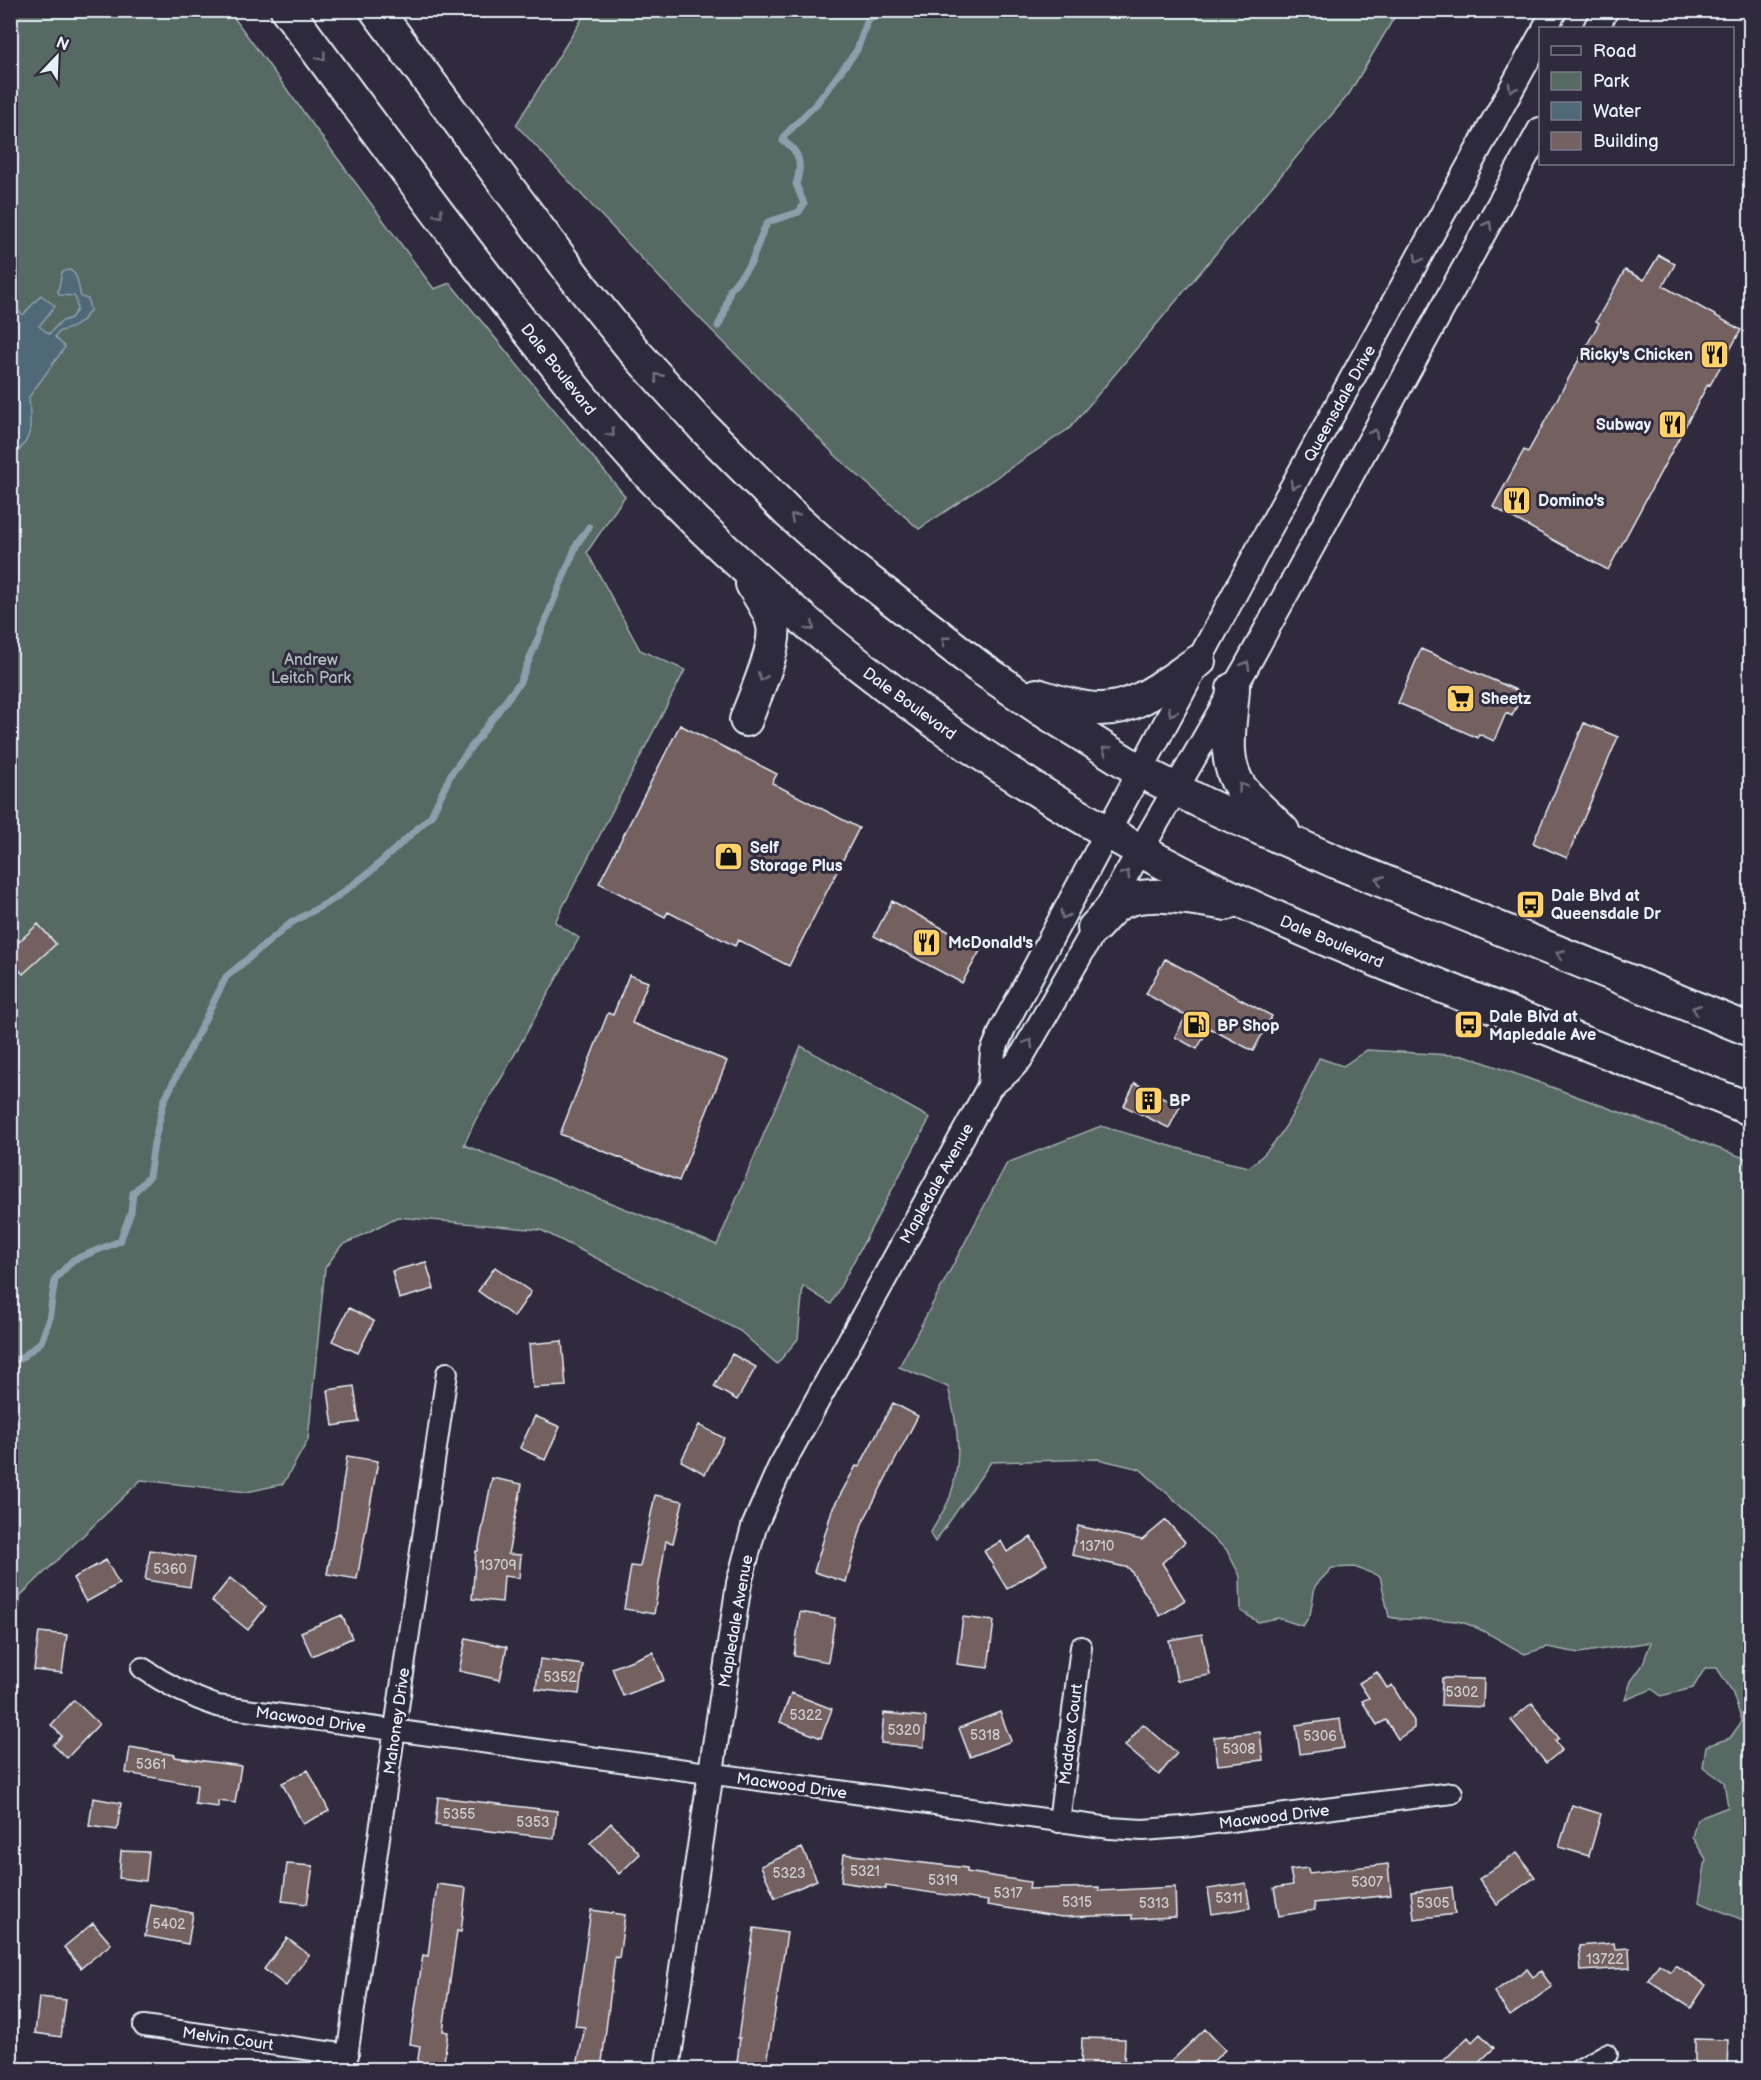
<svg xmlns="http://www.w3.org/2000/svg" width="1761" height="2080" font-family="'Balsamiq Sans',sans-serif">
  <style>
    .green { fill: #566962; stroke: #9fadad; stroke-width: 1.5 }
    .water { fill: #506979; stroke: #8d9fac; stroke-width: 1.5 }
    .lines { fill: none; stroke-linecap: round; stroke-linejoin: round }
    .stream { stroke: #8d9fac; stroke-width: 7 }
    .building { fill: #746161; stroke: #e8f1f8; stroke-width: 1.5 }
    .minor-casing { stroke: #e8f1f8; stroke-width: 24 }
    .tertiary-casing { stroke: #e8f1f8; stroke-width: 28 }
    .primary-casing { stroke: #e8f1f8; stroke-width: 36 }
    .minor { stroke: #2f2a3d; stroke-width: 20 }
    .tertiary { stroke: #2f2a3d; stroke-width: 24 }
    .primary { stroke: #2f2a3d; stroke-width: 32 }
    .oneway { stroke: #70707e }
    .labels { text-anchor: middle; stroke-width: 6; stroke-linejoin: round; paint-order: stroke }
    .number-label { font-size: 14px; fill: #cbcdd2 }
    .poi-label { font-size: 16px; font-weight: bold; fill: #e8f1f8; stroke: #2f2a3d; text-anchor: start }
    .street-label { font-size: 16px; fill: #e8f1f8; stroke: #2f2a3d }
    .park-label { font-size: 16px; fill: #aebbbc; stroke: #2f2a3d }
  </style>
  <rect width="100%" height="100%" fill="#2f2a3d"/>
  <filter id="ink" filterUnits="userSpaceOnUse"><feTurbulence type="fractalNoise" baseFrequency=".0167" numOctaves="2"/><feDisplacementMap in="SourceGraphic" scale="12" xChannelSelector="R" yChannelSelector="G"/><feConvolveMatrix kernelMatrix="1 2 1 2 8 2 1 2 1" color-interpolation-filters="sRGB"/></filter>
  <g filter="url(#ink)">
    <path class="green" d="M 11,11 L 229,11 L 434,289 L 450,283 L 625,496 L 587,552 L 640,650 L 685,670 L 555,922 L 579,938 L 502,1077 L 476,1119 L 464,1145 L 717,1245 L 801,1046 L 930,1118 L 831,1304 L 803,1286 L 798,1339 L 777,1364 L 740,1331 L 541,1230 L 397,1217 L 341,1246 L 325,1268 L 308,1440 L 283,1484 L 247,1492 L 141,1480 L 21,1595 L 11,1658 Z
      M 587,11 L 587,10 L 1398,11 L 1349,94 L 1070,428 L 919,529 L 837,457 L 662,280 L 516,125 Z
      M 1367,1050 L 1467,1056 L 1750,1160 L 1750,1923 L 1699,1902 L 1706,1859 L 1692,1837 L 1697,1819 L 1728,1807 L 1724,1782 L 1703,1767 L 1706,1746 L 1730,1738 L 1742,1721 L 1732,1691 L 1717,1668 L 1705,1668 L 1693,1688 L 1661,1696 L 1652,1689 L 1625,1700 L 1631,1681 L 1642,1666 L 1651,1642 L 1579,1653 L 1547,1647 L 1525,1654 C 1505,1644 1483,1628 1461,1622 C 1437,1616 1413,1623 1389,1617 L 1380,1576 L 1354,1567 L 1332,1568 L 1315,1586 L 1310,1615 L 1303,1626 L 1278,1618 L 1258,1622 L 1241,1611 L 1240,1576 L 1226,1549 L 1203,1530 L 1188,1512 L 1140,1469 L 1098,1459 L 991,1462 L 935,1542 L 930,1534 C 936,1523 945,1510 950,1497 C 963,1459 958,1425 948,1387 L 899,1367 L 1007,1163 L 1101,1126 L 1226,1162 L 1249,1167 C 1285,1141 1301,1097 1319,1058 L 1343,1066 Z"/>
    <path class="water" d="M 69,270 C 79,273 78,288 81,297 L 88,299 L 90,311 C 82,322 74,329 60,331 L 55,337 L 65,347 L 29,397 C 30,427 36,436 11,459 L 11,304 L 23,315 L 41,295 L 55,306 L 39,326 L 49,334 L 60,322 L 71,318 L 77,310 L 76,299 L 74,296 L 59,295 L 58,291 L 62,272 Z"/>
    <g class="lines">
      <path class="stream" d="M 718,326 L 724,314 L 730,290 L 751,263 L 763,231 L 768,222 L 799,212 L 804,204 L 796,184 C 802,166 801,151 783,141 L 785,135 L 817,103 L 857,50 L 868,19 L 886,14 L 900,14 L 900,10
        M 10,1359 L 20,1359 L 41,1342 L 49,1320 L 55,1279 L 73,1260 L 120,1241 L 131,1212 L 133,1193 L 149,1177 L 154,1143 L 164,1101 L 226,977 L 291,923 L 334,899 L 371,871 L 431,816 L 451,774 L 520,682 L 577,544 L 589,527"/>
    </g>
    <path class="building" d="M 1659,255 L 1675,264 L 1663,286 L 1741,330 L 1710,385 L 1708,384 L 1608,570 L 1493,507 L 1524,450 L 1528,452 L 1599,323 L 1596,321 L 1625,270 L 1644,280 Z
      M 1421,649 L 1523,693 L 1512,716 L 1506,713 L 1494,741 L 1479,734 L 1478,738 L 1398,703 Z
      M 1584,723 L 1618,737 L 1567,858 L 1533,843 Z
      M 680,725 L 777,774 L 772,783 L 859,828 L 789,966 L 738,940 L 735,946 L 668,912 L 665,917 L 599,883 Z
      M 892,901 L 981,949 L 962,983 L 874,936 Z
      M 38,924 L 56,944 L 23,974 L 10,960 L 10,950 Z
      M 1165,959 L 1272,1016 L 1253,1051 L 1209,1028 L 1197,1049 L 1175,1037 L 1186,1016 L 1146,994 Z
      M 629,975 L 648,982 L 632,1023 L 727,1061 L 679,1181 L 560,1134 L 608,1013 L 613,1015 Z
      M 1135,1083 L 1180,1106 L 1169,1128 L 1124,1106 Z
      M 426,1262 L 434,1289 L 399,1299 L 392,1271 Z
      M 495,1267 L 531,1292 L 514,1317 L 478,1291 Z
      M 349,1308 L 374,1321 L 358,1353 L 332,1341 Z
      M 562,1341 L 566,1386 L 533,1388 L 529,1344 Z
      M 732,1354 L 756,1367 L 737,1400 L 714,1387 Z
      M 354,1386 L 359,1422 L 333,1426 L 328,1390 Z
      M 893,1403 L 918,1416 L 862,1524 L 846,1582 L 814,1572 L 832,1510 L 856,1466 L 859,1467 Z
      M 535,1416 L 560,1427 L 545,1460 L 520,1448 Z
      M 699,1425 L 724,1438 L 705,1474 L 681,1461 Z
      M 347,1456 L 378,1461 L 357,1579 L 327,1574 L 335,1531 L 336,1531 Z
      M 492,1478 L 522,1484 L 508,1554 L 521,1555 L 519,1578 L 504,1576 L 502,1602 L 472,1599 L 476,1551 L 478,1551 Z
      M 655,1495 L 683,1501 L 673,1543 L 666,1541 L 654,1614 L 624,1609 L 631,1566 L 640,1567 Z
      M 1166,1520 L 1185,1542 L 1162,1563 L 1185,1600 L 1160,1616 L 1129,1568 L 1072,1555 L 1078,1526 L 1142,1540 Z
      M 1031,1537 L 1047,1564 L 1007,1589 L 984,1551 L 1001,1541 L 1007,1552 Z
      M 150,1550 L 195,1557 L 190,1587 L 145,1580 Z
      M 106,1560 L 119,1584 L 86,1602 L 73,1578 Z
      M 230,1578 L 266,1607 L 248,1630 L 212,1601 Z
      M 800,1612 L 835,1618 L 828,1662 L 794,1656 Z
      M 342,1615 L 352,1638 L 312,1656 L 301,1632 Z
      M 963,1617 L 994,1621 L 988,1668 L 957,1664 Z
      M 39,1632 L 67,1635 L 62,1673 L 34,1670 Z
      M 1202,1634 L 1210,1675 L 1177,1681 L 1169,1640 Z
      M 466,1638 L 507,1647 L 500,1680 L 459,1671 Z
      M 653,1652 L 664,1680 L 623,1696 L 612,1668 Z
      M 540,1659 L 583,1665 L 579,1694 L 536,1689 Z
      M 1377,1672 L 1387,1688 L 1392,1685 L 1414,1721 L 1414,1728 L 1398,1739 L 1386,1720 L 1377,1725 L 1362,1701 L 1369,1698 L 1359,1683 Z
      M 1442,1678 L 1484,1679 L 1483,1707 L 1441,1705 Z
      M 791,1693 L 832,1709 L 821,1738 L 780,1722 Z
      M 74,1700 L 99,1724 L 67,1758 L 53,1745 L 62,1736 L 51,1725 Z
      M 1532,1703 L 1559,1738 L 1555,1741 L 1562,1750 L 1546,1763 L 1511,1720 Z
      M 1000,1712 L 1011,1741 L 970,1757 L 959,1728 Z
      M 884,1713 L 926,1717 L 924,1747 L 881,1743 Z
      M 1340,1719 L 1344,1748 L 1300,1754 L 1296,1725 Z
      M 1143,1724 L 1177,1753 L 1159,1775 L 1125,1746 Z
      M 1260,1732 L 1263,1760 L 1218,1765 L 1214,1737 Z
      M 130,1747 L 175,1755 L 175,1757 L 241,1766 L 235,1803 L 218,1801 L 218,1807 L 195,1804 L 197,1785 L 126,1773 Z
      M 308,1770 L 329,1811 L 303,1824 L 282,1783 Z
      M 438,1797 L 557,1811 L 554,1838 L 435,1825 Z
      M 93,1798 L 121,1803 L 117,1830 L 89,1826 Z
      M 1572,1805 L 1601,1814 L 1589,1856 L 1559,1847 Z
      M 611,1823 L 640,1854 L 619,1874 L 590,1843 Z
      M 802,1848 L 817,1880 L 775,1898 L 761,1866 Z
      M 121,1851 L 149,1852 L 146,1881 L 119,1878 Z
      M 1517,1853 L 1535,1877 L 1497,1904 L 1479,1879 Z
      M 844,1854 L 967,1868 L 967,1872 L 1030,1882 L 1029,1889 L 1099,1887 L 1099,1891 L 1175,1887 L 1176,1917 L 1132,1919 L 1132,1915 L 1062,1917 L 987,1905 L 988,1901 L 886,1886 L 886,1889 L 841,1882 Z
      M 287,1864 L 313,1866 L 307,1904 L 282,1901 Z
      M 1388,1864 L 1391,1895 L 1314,1903 L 1315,1910 L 1279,1916 L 1274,1888 L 1293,1885 L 1290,1870 L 1308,1868 L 1309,1873 Z
      M 1246,1883 L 1250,1908 L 1212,1914 L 1208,1889 Z
      M 437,1884 L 466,1888 L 461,1932 L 457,1931 L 443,2031 L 448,2032 L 443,2069 L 417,2065 L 420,2046 L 410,2044 L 423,1955 L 428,1956 Z
      M 1452,1887 L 1455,1914 L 1414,1919 L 1411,1892 Z
      M 151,1905 L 193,1913 L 188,1944 L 145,1936 Z
      M 591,1910 L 625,1915 L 619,1958 L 615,1957 L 601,2070 L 576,2070 L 585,2027 L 575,2026 Z
      M 93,1923 L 111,1944 L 81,1968 L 64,1947 Z
      M 754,1928 L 787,1933 L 766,2070 L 736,2070 L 740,2038 L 738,2038 Z
      M 287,1938 L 309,1955 L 286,1986 L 264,1969 Z
      M 1614,1943 L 1615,1949 L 1629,1948 L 1630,1968 L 1581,1971 L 1579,1946 Z
      M 1659,1964 L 1671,1972 L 1675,1965 L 1706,1985 L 1691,2008 L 1648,1980 Z
      M 1527,1969 L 1533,1977 L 1541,1971 L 1552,1987 L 1510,2016 L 1494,1992 Z
      M 39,1997 L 66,2000 L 61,2037 L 35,2033 Z
      M 1205,2029 L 1225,2050 L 1205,2069 L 1197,2061 L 1188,2070 L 1162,2070 Z
      M 1480,2034 L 1494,2048 L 1471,2070 L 1434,2070 L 1468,2037 L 1472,2042 Z
      M 1082,2038 L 1125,2039 L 1124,2068 L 1081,2067 Z
      M 1695,2039 L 1728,2040 L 1727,2070 L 1695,2070 Z"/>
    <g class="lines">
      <defs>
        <path id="minor" d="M 142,1668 C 167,1685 188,1696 217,1706 L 1110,1828 L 1143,1830 L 1183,1827 L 1452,1793
          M 1059,1822 L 1081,1647
          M 144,2026 L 348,2055
          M 345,2070 L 447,1373
          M 1579,2070 L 1607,2054"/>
        <path id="tertiary" d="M 1545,28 L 1555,10
          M 1596,28 L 1606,10
          M 990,1086 L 993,1052 L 1003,1028 L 1266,535 L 1540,37
          M 667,2070 L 739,1583 L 754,1527 L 780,1468 L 990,1086 L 1009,1071 L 1020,1059 L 1246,667 L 1540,130"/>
        <path id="primary" d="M 287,10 C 368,119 447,228 531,334 C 574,388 616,442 665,491 C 834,663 1034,806 1253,907 C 1324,940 1398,969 1471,998 C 1564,1035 1657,1072 1750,1109
          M 376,10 L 582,287 L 634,351 L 704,428 L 788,512 L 842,560 L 979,667 L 1042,710 L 1140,771 L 1207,805 L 1336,862 L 1750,1030
          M 1233,689 C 1231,721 1221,760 1241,788 C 1253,804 1270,817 1283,831
          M 1037,695 C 1056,701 1076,708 1096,709 C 1136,711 1167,682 1199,661
          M 746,720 C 754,697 777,649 773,626 C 771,611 759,597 752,584
          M 1094,928 C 1101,921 1107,913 1114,907 C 1140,887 1196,899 1226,904"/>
      </defs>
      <use href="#minor" class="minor-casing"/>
      <use href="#tertiary" class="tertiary-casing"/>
      <use href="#primary" class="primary-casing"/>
      <use href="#minor" class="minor"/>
      <use href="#tertiary" class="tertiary"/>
      <use href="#primary" class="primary"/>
    </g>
    <defs><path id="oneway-chevron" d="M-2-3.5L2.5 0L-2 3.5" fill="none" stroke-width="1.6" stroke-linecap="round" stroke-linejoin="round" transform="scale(1.5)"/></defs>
    <g class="oneway">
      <use href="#oneway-chevron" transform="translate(322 57) rotate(53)"/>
      <use href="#oneway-chevron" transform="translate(1512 88) rotate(119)"/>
      <use href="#oneway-chevron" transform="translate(439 214) rotate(53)"/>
      <use href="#oneway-chevron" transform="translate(1488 225) rotate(-61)"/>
      <use href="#oneway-chevron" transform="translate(1418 259) rotate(119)"/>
      <use href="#oneway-chevron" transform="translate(658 377) rotate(-132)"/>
      <use href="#oneway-chevron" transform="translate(611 433) rotate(47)"/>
      <use href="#oneway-chevron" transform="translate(1374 433) rotate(-61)"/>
      <use href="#oneway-chevron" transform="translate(1294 485) rotate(119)"/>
      <use href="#oneway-chevron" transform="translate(794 517) rotate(-138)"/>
      <use href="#oneway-chevron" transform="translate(811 627) rotate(41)"/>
      <use href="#oneway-chevron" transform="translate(945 640) rotate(-142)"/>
      <use href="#oneway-chevron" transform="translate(1246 665) rotate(-61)"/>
      <use href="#oneway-chevron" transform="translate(762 677) rotate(111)"/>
      <use href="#oneway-chevron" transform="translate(1172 712) rotate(118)"/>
      <use href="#oneway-chevron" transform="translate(1106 750) rotate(-148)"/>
      <use href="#oneway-chevron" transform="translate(1242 787) rotate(-126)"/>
      <use href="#oneway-chevron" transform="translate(1126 874) rotate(-60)"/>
      <use href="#oneway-chevron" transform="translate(1380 880) rotate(-158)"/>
      <use href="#oneway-chevron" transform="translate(1064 915) rotate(118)"/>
      <use href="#oneway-chevron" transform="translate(1560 954) rotate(-158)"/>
      <use href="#oneway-chevron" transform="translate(1696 1009) rotate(-158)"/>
      <use href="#oneway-chevron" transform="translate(1029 1043) rotate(-60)"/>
    </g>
  </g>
  <defs>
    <symbol id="restaurant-square" viewBox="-11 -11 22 22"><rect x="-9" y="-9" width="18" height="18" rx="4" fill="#ffd166" stroke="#2f2a3d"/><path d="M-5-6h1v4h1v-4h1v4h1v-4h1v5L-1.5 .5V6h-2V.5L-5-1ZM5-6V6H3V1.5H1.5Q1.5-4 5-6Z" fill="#111"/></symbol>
    <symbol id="supermarket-square" viewBox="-11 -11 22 22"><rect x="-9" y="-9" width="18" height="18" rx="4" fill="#ffd166" stroke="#2f2a3d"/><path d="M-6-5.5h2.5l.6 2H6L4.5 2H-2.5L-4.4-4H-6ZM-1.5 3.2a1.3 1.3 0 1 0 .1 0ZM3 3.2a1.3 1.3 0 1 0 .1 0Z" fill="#111"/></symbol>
    <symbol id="shop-square" viewBox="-11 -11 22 22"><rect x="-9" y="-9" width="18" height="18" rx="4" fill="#ffd166" stroke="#2f2a3d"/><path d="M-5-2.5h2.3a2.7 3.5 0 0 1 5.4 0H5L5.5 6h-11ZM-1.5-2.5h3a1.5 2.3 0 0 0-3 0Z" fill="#111"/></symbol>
    <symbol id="bus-square" viewBox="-11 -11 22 22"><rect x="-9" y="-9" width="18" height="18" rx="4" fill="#ffd166" stroke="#2f2a3d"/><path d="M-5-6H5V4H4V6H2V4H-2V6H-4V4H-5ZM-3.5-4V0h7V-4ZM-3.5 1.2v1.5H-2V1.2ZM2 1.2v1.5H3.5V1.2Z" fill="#111"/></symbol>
    <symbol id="fuel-square" viewBox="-11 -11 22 22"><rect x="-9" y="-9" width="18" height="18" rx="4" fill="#ffd166" stroke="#2f2a3d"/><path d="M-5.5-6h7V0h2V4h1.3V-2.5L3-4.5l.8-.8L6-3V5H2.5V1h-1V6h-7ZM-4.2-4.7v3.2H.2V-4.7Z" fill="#111"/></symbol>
    <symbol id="building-square" viewBox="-11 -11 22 22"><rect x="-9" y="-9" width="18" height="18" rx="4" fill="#ffd166" stroke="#2f2a3d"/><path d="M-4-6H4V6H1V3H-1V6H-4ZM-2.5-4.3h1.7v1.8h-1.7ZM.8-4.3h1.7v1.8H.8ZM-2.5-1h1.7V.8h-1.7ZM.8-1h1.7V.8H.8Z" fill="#111"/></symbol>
  </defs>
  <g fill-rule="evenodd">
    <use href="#restaurant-square" x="1698" y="338" width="33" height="33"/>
    <use href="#restaurant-square" x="1656" y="408" width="33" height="33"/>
    <use href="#restaurant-square" x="1500" y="484" width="33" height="33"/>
    <use href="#supermarket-square" x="1444" y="682" width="33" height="33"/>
    <use href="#shop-square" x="712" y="840" width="33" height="33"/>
    <use href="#bus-square" x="1514" y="888" width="33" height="33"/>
    <use href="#restaurant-square" x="910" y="926" width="33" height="33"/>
    <use href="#fuel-square" x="1180" y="1008" width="33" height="33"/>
    <use href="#bus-square" x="1452" y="1008" width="33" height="33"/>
    <use href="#building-square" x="1132" y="1084" width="33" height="33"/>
  </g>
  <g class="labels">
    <g class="number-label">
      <text x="1097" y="1551">13710</text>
      <text x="498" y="1570">13709</text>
      <text x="170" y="1574">5360</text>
      <text x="560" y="1682">5352</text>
      <text x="1462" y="1697">5302</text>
      <text x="806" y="1720">5322</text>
      <text x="904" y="1735">5320</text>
      <text x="985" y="1740">5318</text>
      <text x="1320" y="1741">5306</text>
      <text x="1239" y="1754">5308</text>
      <text x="151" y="1769">5361</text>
      <text x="459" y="1819">5355</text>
      <text x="533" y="1827">5353</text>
      <text x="865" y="1876">5321</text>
      <text x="789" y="1878">5323</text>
      <text x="943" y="1885">5319</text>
      <text x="1367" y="1887">5307</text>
      <text x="1008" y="1898">5317</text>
      <text x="1229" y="1903">5311</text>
      <text x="1077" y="1907">5315</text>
      <text x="1154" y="1908">5313</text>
      <text x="1433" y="1908">5305</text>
      <text x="169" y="1929">5402</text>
      <text x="1605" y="1964">13722</text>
    </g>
    <g class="poi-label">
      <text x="1693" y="360" text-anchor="end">Ricky's Chicken</text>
      <text x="1651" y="430" text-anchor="end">Subway</text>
      <text x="1538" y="506">Domino's</text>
      <text x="1481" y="704">Sheetz</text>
      <text x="750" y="853">Self<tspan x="750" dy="18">Storage Plus</tspan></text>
      <text x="1551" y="901">Dale Blvd at<tspan x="1551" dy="18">Queensdale Dr</tspan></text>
      <text x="948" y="948">McDonald's</text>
      <text x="1489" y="1022">Dale Blvd at<tspan x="1489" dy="18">Mapledale Ave</tspan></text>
      <text x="1217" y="1031">BP Shop</text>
      <text x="1169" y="1106">BP</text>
    </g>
    <g class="street-label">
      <text transform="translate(559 369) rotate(52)" y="6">Dale Boulevard</text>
      <text transform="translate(1339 403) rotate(-61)" y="6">Queensdale Drive</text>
      <text transform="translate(910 703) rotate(36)" y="6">Dale Boulevard</text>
      <text transform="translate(1332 941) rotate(23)" y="6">Dale Boulevard</text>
      <text transform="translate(936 1183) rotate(-61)" y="6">Mapledale Avenue</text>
      <text transform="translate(735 1621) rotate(-80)" y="6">Mapledale Avenue</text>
      <text transform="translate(311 1719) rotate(8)" y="6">Macwood Drive</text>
      <text transform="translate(396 1721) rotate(-82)" y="6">Mahoney Drive</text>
      <text transform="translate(1070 1734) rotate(-83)" y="6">Maddox Court</text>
      <text transform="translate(792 1785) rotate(8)" y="6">Macwood Drive</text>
      <text transform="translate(1274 1816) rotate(-7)" y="6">Macwood Drive</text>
      <text transform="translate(228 2038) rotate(8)" y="6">Melvin Court</text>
    </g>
    <g class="park-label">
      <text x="311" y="665">Andrew<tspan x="311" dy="18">Leitch Park</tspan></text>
    </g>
  </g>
  <rect width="1761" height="2080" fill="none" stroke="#2f2a3d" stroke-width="36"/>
  <rect x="18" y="18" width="1725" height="2044" fill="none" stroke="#e8f1f8" stroke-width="2" filter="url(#ink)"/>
  <rect x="1539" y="27" width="195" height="138" fill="#2f2a3d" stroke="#797a88" stroke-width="1.5"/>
  <rect x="1551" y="46" width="30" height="9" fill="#2f2a3d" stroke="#797a88" stroke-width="1.5"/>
  <text x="1593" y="57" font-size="18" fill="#e8f1f8">Road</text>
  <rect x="1551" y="72" width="30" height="18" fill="#566962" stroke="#797a88" stroke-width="1.5"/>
  <text x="1593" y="87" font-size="18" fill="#e8f1f8">Park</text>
  <rect x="1551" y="102" width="30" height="18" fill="#506979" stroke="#797a88" stroke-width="1.5"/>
  <text x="1593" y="117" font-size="18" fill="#e8f1f8">Water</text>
  <rect x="1551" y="132" width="30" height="18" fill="#746161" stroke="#797a88" stroke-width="1.5"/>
  <text x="1593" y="147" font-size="18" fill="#e8f1f8">Building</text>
  <g transform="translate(57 57) rotate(23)" stroke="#2f2a3d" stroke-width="4.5" paint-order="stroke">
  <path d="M0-4.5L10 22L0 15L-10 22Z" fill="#e8f1f8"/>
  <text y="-9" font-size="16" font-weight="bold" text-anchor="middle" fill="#e8f1f8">N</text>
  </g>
</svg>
